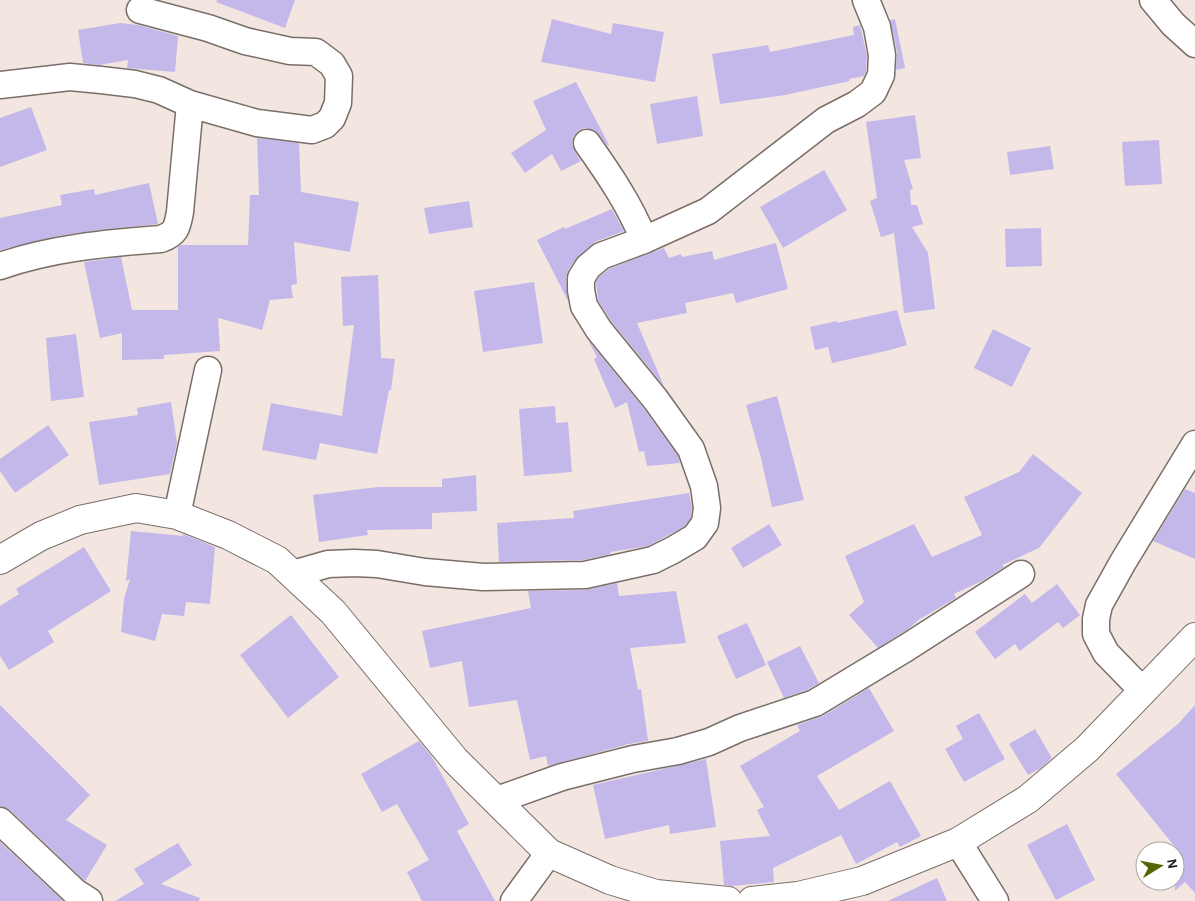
<svg xmlns="http://www.w3.org/2000/svg" width="1195" height="901" font-family="'Alegreya Sans',sans-serif">
  <style>
    .building { fill: #c4b8ea }
    .lines { fill: none; stroke-linecap: round; stroke-linejoin: round }
    .street-casing { stroke: #7a6e69; stroke-width: 29 }
    .secondary-casing { stroke: #7a6e69; stroke-width: 30 }
    .street { stroke: #fff; stroke-width: 26 }
    .secondary { stroke: #fff; stroke-width: 28 }
  </style>
  <rect width="100%" height="100%" fill="#f3e5df"/>
  <path class="building" d="M 217,0 L 295,0 L 285,28 L 216,2 Z
    M 552,19 L 611,34 L 613,23 L 664,32 L 655,82 L 541,62 Z
    M 895,19 L 905,68 L 896,70 L 897,52 L 890,20 Z
    M 120,23 L 138,25 L 178,36 L 175,72 L 127,68 L 128,60 L 99,65 L 83,63 L 78,30 Z
    M 860,25 L 867,56 L 866,71 L 864,76 L 849,79 L 850,81 L 785,95 L 720,104 L 712,54 L 768,45 L 770,52 L 854,35 L 853,27 Z
    M 576,82 L 609,145 L 608,146 L 594,130 L 585,128 L 578,131 L 573,137 L 572,144 L 575,152 L 581,161 L 561,171 L 552,154 L 525,173 L 511,153 L 546,130 L 533,101 Z
    M 697,96 L 703,136 L 657,144 L 650,104 Z
    M 31,107 L 47,150 L 0,167 L 0,118 Z
    M 915,115 L 921,158 L 904,160 L 913,189 L 910,190 L 911,205 L 917,205 L 923,224 L 912,227 L 928,253 L 935,309 L 904,313 L 894,233 L 881,237 L 870,201 L 877,198 L 866,122 Z
    M 257,138 L 299,143 L 301,192 L 359,202 L 350,252 L 294,242 L 297,284 L 291,285 L 293,298 L 270,300 L 262,330 L 218,318 L 220,351 L 164,355 L 164,359 L 122,360 L 122,333 L 100,338 L 84,262 L 121,257 L 132,310 L 178,310 L 178,247 L 181,245 L 248,245 L 250,195 L 259,195 Z
    M 1159,140 L 1162,184 L 1125,186 L 1122,142 Z
    M 1050,146 L 1054,169 L 1010,175 L 1007,152 Z
    M 824,170 L 847,210 L 783,248 L 760,207 Z
    M 149,183 L 158,224 L 98,230 L 57,236 L 0,250 L 0,218 L 62,205 L 60,195 L 94,189 L 95,195 Z
    M 469,201 L 473,227 L 429,234 L 424,208 Z
    M 612,209 L 624,231 L 595,242 L 576,259 L 568,270 L 566,277 L 568,301 L 537,240 L 564,227 L 565,229 Z
    M 1041,228 L 1042,266 L 1006,267 L 1005,229 Z
    M 776,243 L 788,289 L 736,303 L 733,293 L 685,303 L 687,313 L 637,323 L 664,386 L 611,321 L 598,300 L 596,282 L 599,277 L 609,269 L 664,248 L 669,258 L 681,254 L 682,257 L 712,251 L 714,260 Z
    M 378,275 L 381,358 L 395,359 L 391,390 L 389,390 L 377,454 L 320,443 L 316,460 L 262,450 L 271,403 L 342,416 L 354,325 L 343,326 L 341,277 Z
    M 534,282 L 543,343 L 483,352 L 474,291 Z
    M 897,310 L 907,345 L 890,350 L 832,363 L 828,347 L 815,350 L 810,327 L 837,321 L 837,323 Z
    M 993,329 L 1031,348 L 1012,387 L 974,368 Z
    M 76,334 L 84,397 L 51,401 L 46,338 Z
    M 588,340 L 644,409 L 678,456 L 680,463 L 647,466 L 644,451 L 639,452 L 627,402 L 615,408 L 594,359 L 597,357 Z
    M 777,396 L 804,500 L 772,507 L 761,458 L 746,405 Z
    M 171,402 L 177,443 L 170,474 L 99,485 L 89,422 L 138,415 L 137,408 Z
    M 555,406 L 556,423 L 568,422 L 572,472 L 524,476 L 519,409 Z
    M 48,425 L 69,455 L 15,493 L 0,471 L 0,459 Z
    M 1033,454 L 1082,493 L 1039,548 L 1002,565 L 1004,567 L 982,581 L 954,594 L 956,598 L 920,619 L 908,629 L 878,648 L 849,615 L 864,602 L 845,556 L 914,524 L 932,557 L 982,535 L 964,497 L 1019,472 Z
    M 476,475 L 477,511 L 432,513 L 432,529 L 367,530 L 368,535 L 319,542 L 313,495 L 378,487 L 442,487 L 442,479 Z
    M 1185,489 L 1195,493 L 1195,559 L 1153,541 Z
    M 689,493 L 692,508 L 691,517 L 685,526 L 648,546 L 610,552 L 611,554 L 583,560 L 499,562 L 497,523 L 574,518 L 573,511 Z
    M 769,524 L 782,545 L 743,568 L 731,548 Z
    M 131,531 L 183,536 L 183,534 L 215,547 L 210,604 L 186,602 L 184,616 L 162,614 L 155,641 L 121,632 L 124,599 L 130,579 L 126,581 Z
    M 84,547 L 111,591 L 48,631 L 54,642 L 9,670 L 0,656 L 0,606 L 19,594 L 16,589 Z
    M 617,583 L 619,596 L 676,591 L 686,643 L 630,648 L 638,690 L 641,689 L 648,741 L 629,744 L 548,766 L 546,756 L 530,760 L 517,700 L 469,707 L 462,661 L 430,668 L 422,631 L 531,608 L 528,591 L 585,590 Z
    M 1057,584 L 1080,615 L 1063,628 L 1058,622 L 1020,651 L 1015,644 L 995,659 L 975,632 L 1025,594 L 1032,603 Z
    M 291,615 L 339,677 L 288,718 L 240,655 Z
    M 747,623 L 766,665 L 736,679 L 717,636 Z
    M 800,646 L 819,683 L 809,689 L 784,698 L 767,662 Z
    M 869,688 L 894,731 L 817,776 L 839,810 L 890,781 L 921,836 L 900,847 L 897,842 L 856,864 L 841,835 L 773,868 L 774,882 L 732,886 L 724,885 L 720,841 L 770,836 L 757,810 L 764,807 L 740,766 L 800,731 L 797,725 L 823,716 Z
    M 0,705 L 90,795 L 66,820 L 107,845 L 85,881 L 10,810 L 0,806 Z
    M 1195,705 L 1195,893 L 1185,882 L 1175,891 L 1175,847 L 1116,774 L 1178,724 Z
    M 979,713 L 1005,759 L 964,782 L 945,749 L 963,739 L 956,726 Z
    M 1035,729 L 1052,758 L 1041,768 L 1028,775 L 1009,744 Z
    M 419,741 L 432,757 L 469,824 L 457,831 L 495,901 L 422,901 L 407,872 L 429,860 L 397,804 L 382,812 L 361,774 Z
    M 706,759 L 716,827 L 670,834 L 669,825 L 605,839 L 593,785 Z
    M 1067,824 L 1095,880 L 1056,900 L 1027,845 Z
    M 0,842 L 63,901 L 0,901 Z
    M 178,843 L 192,865 L 161,884 L 200,898 L 199,901 L 115,901 L 144,884 L 134,869 Z
    M 937,878 L 947,901 L 888,901 Z"/>
  <g class="lines">
    <defs>
      <path id="street" d="M 1153,0 L 1173,24 L 1195,44
        M 0,85 L 70,77 L 101,80 L 135,84 L 159,90 L 190,104
        M 644,240 L 708,211 L 826,120 L 857,104 L 873,92 L 881,75 L 882,55 L 877,27 L 866,0
        M 0,266 C 52,248 107,243 161,239 C 177,233 177,227 180,212 L 190,104 L 257,123 L 312,130 L 325,125 L 332,118 L 338,103 L 339,76 L 332,64 L 316,52 L 290,51 L 245,41 L 208,28 L 140,10
        M 177,515 L 208,370
        M 293,574 L 328,564 L 354,563 L 377,564 L 425,572 L 483,577 L 585,575 L 653,560 L 673,550 L 695,537 L 705,523 L 707,508 L 704,486 L 691,449 L 656,400 L 599,330 L 584,306 L 581,290 L 581,278 L 588,267 L 601,256 L 644,240 C 630,205 609,174 587,143
        M 1143,691 L 1106,653 L 1096,634 L 1096,619 L 1099,605 L 1123,562 L 1195,444
        M 497,800 L 562,777 L 633,759 L 678,751 L 709,742 L 740,728 L 815,703 L 906,648 L 1021,574
        M 0,821 L 75,892 L 89,901
        M 958,842 L 995,901
        M 514,901 L 549,853"/>
      <path id="secondary" d="M 0,560 L 41,536 L 80,520 L 136,508 L 177,515 L 228,535 L 277,560 L 333,612 L 455,760 L 549,853 L 610,880 L 656,894 L 728,901
        M 752,901 L 798,896 L 862,881 L 958,842 L 1028,799 L 1087,749 L 1195,637"/>
    </defs>
    <use href="#street" class="street-casing"/>
    <use href="#secondary" class="secondary-casing"/>
    <use href="#street" class="street"/>
    <use href="#secondary" class="secondary"/>
  </g>
  <g transform="translate(1160 866) rotate(80)"><circle r="24" fill="#ffffff" stroke="#a7a5a4"/>
  <path d="M0-4L9 19L0 12L-9 19Z" fill="#596405"/>
  <text y="-8" font-size="14" font-weight="bold" text-anchor="middle" fill="#231e1c">N</text>
  </g>
</svg>
